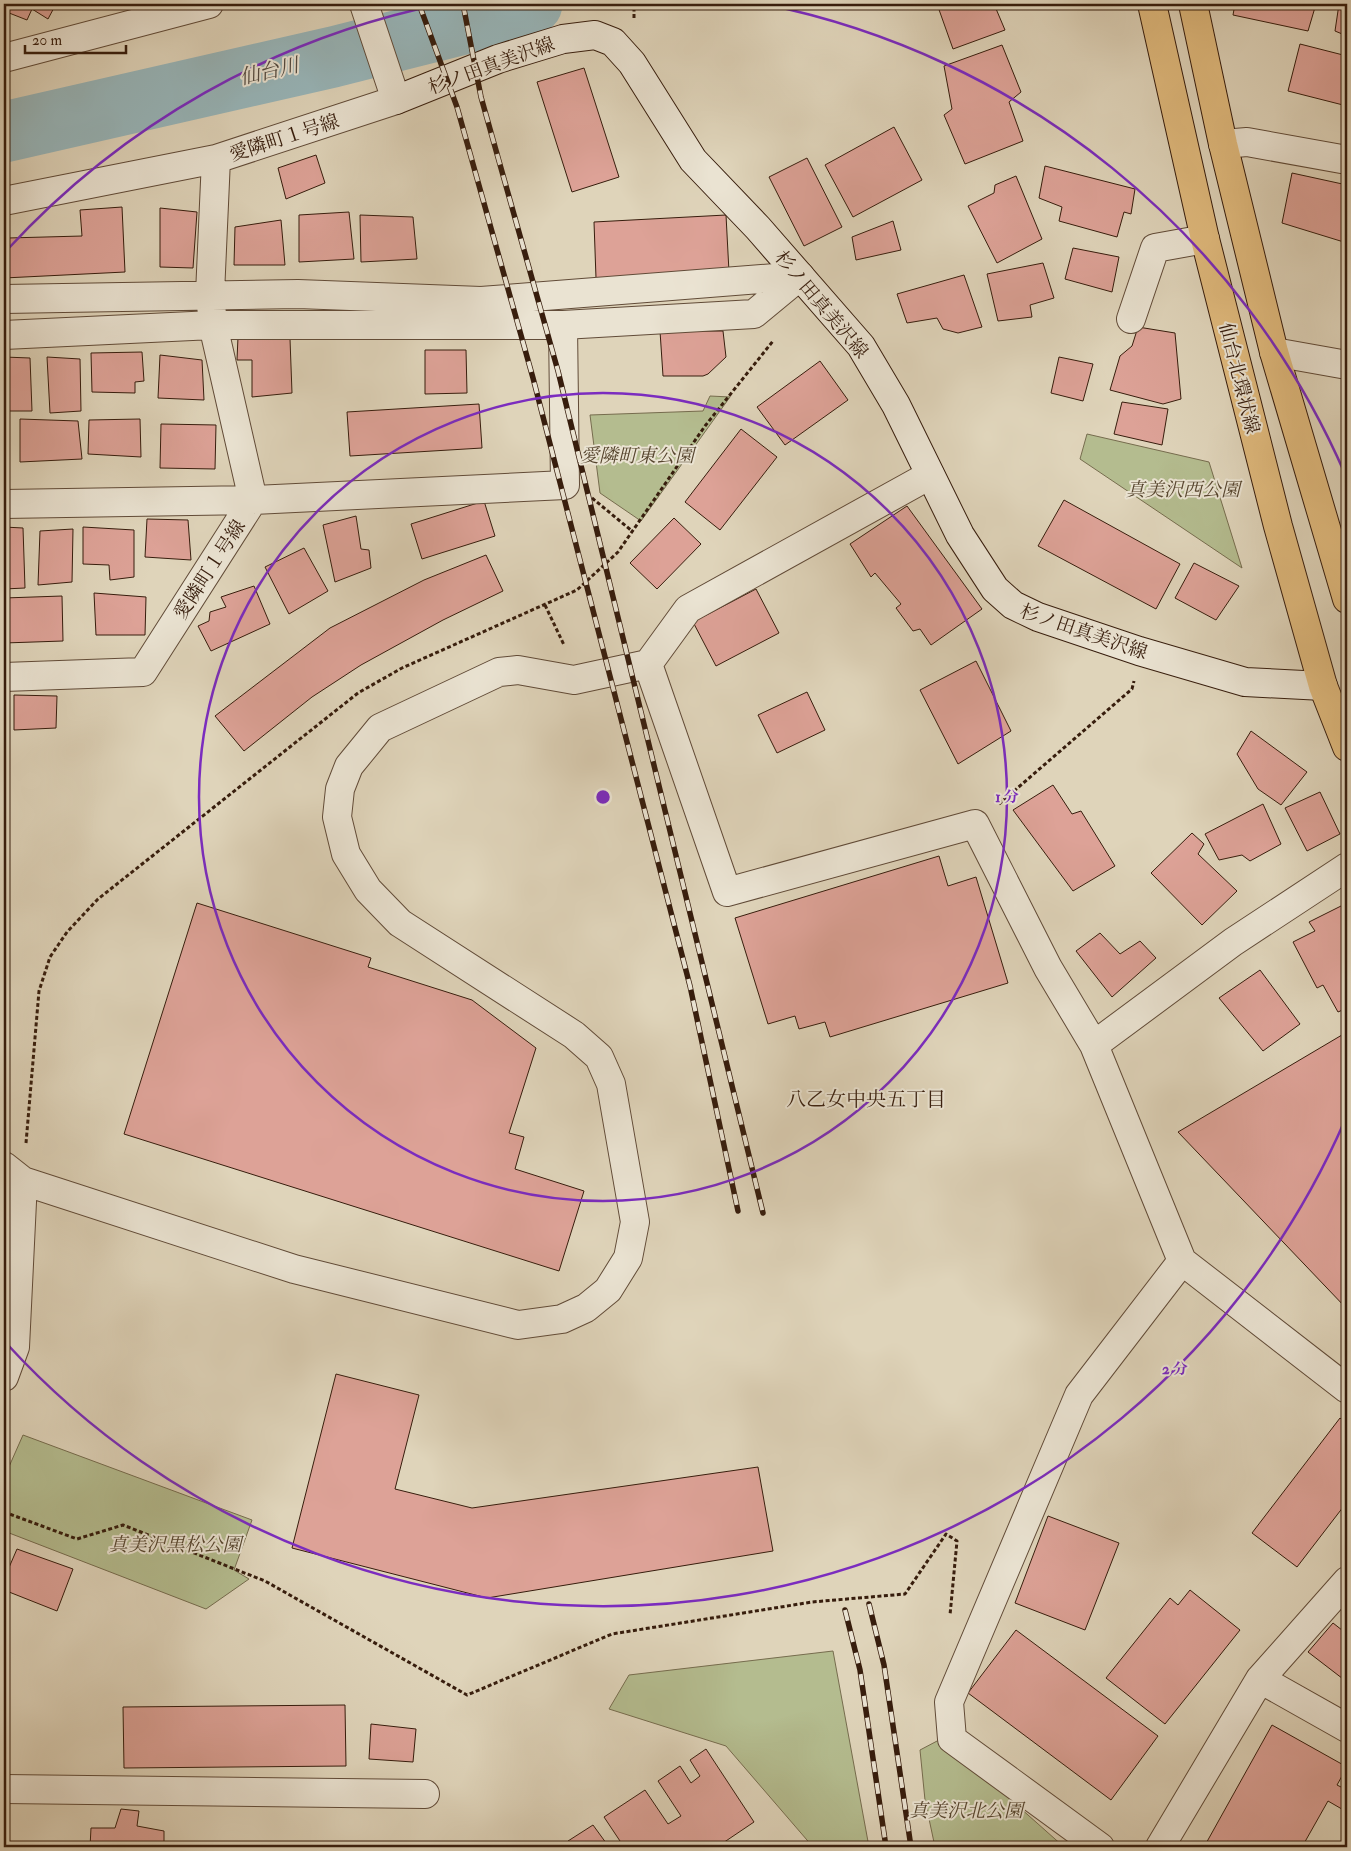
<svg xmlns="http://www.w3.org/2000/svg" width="1351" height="1851" font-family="'IM FELL Double Pica','Noto Serif JP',serif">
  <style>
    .green { fill: #b4bc8f; stroke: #766c4e }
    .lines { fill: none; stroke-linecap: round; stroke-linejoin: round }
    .river { stroke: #98b6ba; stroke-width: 61 }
    .building { fill: #dda297; stroke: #371d0d }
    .street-casing { stroke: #614b38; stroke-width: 30 }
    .secondary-casing { stroke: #371d0d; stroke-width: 30 }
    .primary-casing { stroke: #371d0d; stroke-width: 30 }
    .path { stroke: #371d0d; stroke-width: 3; stroke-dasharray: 4 2.5; stroke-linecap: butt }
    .street { stroke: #eae3d2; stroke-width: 28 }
    .secondary { stroke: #eae3d2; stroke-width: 28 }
    .primary { stroke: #e0ba7d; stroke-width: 28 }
    .rail-casing { stroke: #371d0d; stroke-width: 5.5 }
    .rail { stroke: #eae3d2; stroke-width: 4; stroke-dasharray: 11; stroke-linecap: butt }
    .ring { fill: none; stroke: #7b2cbf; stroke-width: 2.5 }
    .labels { text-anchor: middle; stroke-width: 4; stroke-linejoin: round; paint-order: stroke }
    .street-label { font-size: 19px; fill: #371d0d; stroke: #eae3d2 }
    .park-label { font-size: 19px; font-style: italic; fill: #56452e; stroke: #eae3d2 }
    .water-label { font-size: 20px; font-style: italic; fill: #544b41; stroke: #eae3d2 }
    .neighbourhood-label { font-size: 20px; fill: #371d0d; stroke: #eae3d2 }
    .centre { fill: #7b2cbf; stroke: #eae3d2; stroke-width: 2.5 }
    .ring-label { font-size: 15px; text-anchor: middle; font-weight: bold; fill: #7b2cbf; stroke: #eae3d2; stroke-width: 4; stroke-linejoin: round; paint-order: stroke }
  </style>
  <rect width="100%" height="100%" fill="#dfd4ba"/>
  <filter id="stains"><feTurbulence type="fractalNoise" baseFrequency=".004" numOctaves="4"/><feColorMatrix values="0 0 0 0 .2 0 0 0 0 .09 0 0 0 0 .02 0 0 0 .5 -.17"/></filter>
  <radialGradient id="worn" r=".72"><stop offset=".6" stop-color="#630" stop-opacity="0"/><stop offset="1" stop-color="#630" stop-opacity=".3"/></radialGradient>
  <path class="green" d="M 710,396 L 730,397 L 641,521 L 600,493 L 590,415 L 703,411 Z
    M 1087,434 L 1209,462 L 1242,568 L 1080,459 Z
    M 23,1435 L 252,1520 L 234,1570 L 249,1579 L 206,1609 L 4,1531 L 4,1478 Z
    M 833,1651 L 869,1847 L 813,1847 L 726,1746 L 609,1709 L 629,1675 Z
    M 939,1740 L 965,1759 L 1064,1847 L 935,1847 L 925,1800 L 920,1750 Z"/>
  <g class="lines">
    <path class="river" d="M 4,132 L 333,57 L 515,11 L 532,4"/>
  </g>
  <path class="building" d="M 4,4 L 56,4 L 48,19 L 32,9 L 27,20 L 4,11 Z
    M 937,4 L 994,4 L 1005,30 L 953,49 Z
    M 1235,4 L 1316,4 L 1308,31 L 1233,15 Z
    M 1339,4 L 1347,6 L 1347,36 L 1335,31 Z
    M 1300,44 L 1347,56 L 1347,106 L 1288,91 Z
    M 1002,45 L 1021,92 L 1009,102 L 1023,141 L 965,164 L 944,115 L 952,109 L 944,66 Z
    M 584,68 L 619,177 L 572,192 L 537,82 Z
    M 894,127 L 922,180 L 853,217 L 825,165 Z
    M 316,155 L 325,183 L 286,199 L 278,168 Z
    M 807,158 L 842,227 L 804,246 L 769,177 Z
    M 1045,166 L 1135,189 L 1131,214 L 1124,212 L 1117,237 L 1059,221 L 1062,207 L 1039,198 Z
    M 1292,173 L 1347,185 L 1347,243 L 1282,223 Z
    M 1016,176 L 1042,239 L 997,263 L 968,206 L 994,193 L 995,185 Z
    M 122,207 L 125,272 L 4,278 L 4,212 L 8,238 L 82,236 L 80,210 Z
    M 160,208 L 197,212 L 193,268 L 160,267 Z
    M 349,212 L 354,259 L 299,262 L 299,215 Z
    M 360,215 L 413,217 L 417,259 L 361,262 Z
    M 726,215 L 729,272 L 596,278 L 594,222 Z
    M 281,220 L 285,265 L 234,265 L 235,227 Z
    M 893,221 L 901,250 L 856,260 L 852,237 Z
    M 1073,248 L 1119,257 L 1112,292 L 1065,279 Z
    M 1043,263 L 1054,298 L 1030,305 L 1032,317 L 998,321 L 987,274 Z
    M 964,275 L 982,327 L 958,333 L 943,329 L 937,318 L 907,323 L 897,294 Z
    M 1138,327 L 1175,333 L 1181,399 L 1163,404 L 1110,390 L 1120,356 L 1132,346 Z
    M 660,331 L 723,331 L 726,357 L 708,374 L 703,376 L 663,376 Z
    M 238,337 L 290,339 L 292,393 L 252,397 L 252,360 L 237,360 Z
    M 425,350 L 466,350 L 467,393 L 425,394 Z
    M 142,352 L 144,381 L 135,382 L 135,393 L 92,392 L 91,353 Z
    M 160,355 L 202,360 L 204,400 L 158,398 Z
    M 4,357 L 30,358 L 32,411 L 4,411 Z
    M 47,357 L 80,359 L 81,411 L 50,413 Z
    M 1059,357 L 1093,364 L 1083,401 L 1051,393 Z
    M 820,361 L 848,400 L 785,445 L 757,407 Z
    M 1122,402 L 1168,409 L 1162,445 L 1114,434 Z
    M 479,404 L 482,448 L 350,456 L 347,412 Z
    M 20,419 L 78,421 L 82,459 L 20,462 Z
    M 140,419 L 141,457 L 88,454 L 89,420 Z
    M 161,424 L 216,425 L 215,469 L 160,468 Z
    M 741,429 L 777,457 L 720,530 L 685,502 Z
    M 1064,500 L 1180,564 L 1156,609 L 1038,546 Z
    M 484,501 L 495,536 L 422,559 L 411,524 Z
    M 907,506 L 982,609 L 931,645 L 920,629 L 913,631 L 896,608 L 901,604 L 875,573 L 871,577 L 850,544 Z
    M 356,516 L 361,549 L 369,550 L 371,568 L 335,582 L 323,525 Z
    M 674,518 L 701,544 L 657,589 L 630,563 Z
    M 147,519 L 188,520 L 191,560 L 145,557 Z
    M 4,527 L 23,528 L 25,588 L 4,589 Z
    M 83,527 L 134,530 L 134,577 L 110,580 L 109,565 L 83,564 Z
    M 73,529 L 72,582 L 38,585 L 40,531 Z
    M 304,548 L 328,591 L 289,614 L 265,567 Z
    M 486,555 L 503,591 L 443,620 L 361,665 L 312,697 L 244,751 L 215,716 L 330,628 L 424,580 Z
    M 1194,563 L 1239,586 L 1216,620 L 1175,598 Z
    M 254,586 L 270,624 L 211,651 L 198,626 L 209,621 L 210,612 L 226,607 L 221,597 Z
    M 756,589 L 779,633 L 716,666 L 693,622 Z
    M 94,593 L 146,597 L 145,635 L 96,635 Z
    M 62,596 L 63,641 L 4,643 L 4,598 Z
    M 976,661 L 1011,731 L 958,764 L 920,690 Z
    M 807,692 L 825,730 L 777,753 L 758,715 Z
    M 14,695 L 57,696 L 56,728 L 14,730 Z
    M 1251,731 L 1307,772 L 1281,805 L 1258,789 L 1237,754 Z
    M 1053,785 L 1072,814 L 1081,811 L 1115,866 L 1073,891 L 1013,810 Z
    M 1320,792 L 1340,834 L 1307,851 L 1285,808 Z
    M 1263,804 L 1281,844 L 1250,861 L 1242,855 L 1219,860 L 1205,834 Z
    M 1192,833 L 1204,844 L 1198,854 L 1237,891 L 1202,925 L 1151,873 Z
    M 939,856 L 948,886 L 976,877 L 1008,983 L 830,1037 L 825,1022 L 799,1029 L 795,1016 L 768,1024 L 735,918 Z
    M 197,903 L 371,958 L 368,967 L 472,1000 L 536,1048 L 509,1133 L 524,1137 L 515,1169 L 584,1191 L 559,1271 L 124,1134 Z
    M 1347,903 L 1347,1008 L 1338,1012 L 1323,985 L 1317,988 L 1293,942 L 1315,931 L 1309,922 Z
    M 1100,933 L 1120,954 L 1140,941 L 1156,958 L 1112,997 L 1076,951 Z
    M 1260,970 L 1300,1024 L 1263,1051 L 1219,998 Z
    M 1347,1032 L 1347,1309 L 1178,1132 Z
    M 336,1374 L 419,1395 L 395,1489 L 472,1508 L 758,1467 L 773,1551 L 487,1598 L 292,1548 Z
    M 1340,1418 L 1347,1424 L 1347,1502 L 1297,1567 L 1252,1533 Z
    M 1048,1516 L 1119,1543 L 1085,1630 L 1015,1603 Z
    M 17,1549 L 73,1569 L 57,1611 L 4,1590 L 4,1579 Z
    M 1190,1590 L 1240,1630 L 1165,1724 L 1106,1678 L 1170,1598 L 1178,1605 Z
    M 1333,1623 L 1347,1634 L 1347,1682 L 1308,1652 Z
    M 1016,1630 L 1158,1736 L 1111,1800 L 968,1693 Z
    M 345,1705 L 346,1766 L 124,1768 L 123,1707 Z
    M 371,1724 L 416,1729 L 413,1762 L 369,1759 Z
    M 1272,1725 L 1347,1767 L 1337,1785 L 1347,1790 L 1347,1812 L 1328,1801 L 1302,1847 L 1204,1847 Z
    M 706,1749 L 754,1822 L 717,1847 L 624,1847 L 604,1817 L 645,1790 L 668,1824 L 681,1816 L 658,1781 L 680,1766 L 691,1783 L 700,1776 L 690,1760 Z
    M 121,1809 L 139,1811 L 137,1826 L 164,1831 L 164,1847 L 90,1847 L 91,1828 L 115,1828 Z
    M 593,1825 L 609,1847 L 572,1847 L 568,1841 Z
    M 4,1843 L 27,1846 L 27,1847 L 4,1847 Z"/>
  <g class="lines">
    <defs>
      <path id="street" d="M 4,58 L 209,4
        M 1223,144 L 1247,142 L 1347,160
        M 4,201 L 216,159
        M 4,299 L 298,294 L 481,301 L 800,276
        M 1131,319 L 1155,248 L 1205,239
        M 4,335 L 213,325 L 563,325 L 754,314 L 800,276
        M 1274,352 L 1347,365
        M 930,475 L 688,609 L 648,664 L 727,892 L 975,824 L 1048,968 L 1094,1045 L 1182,1261
        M 4,504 L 253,500 L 565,485 L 563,325
        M 4,677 L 143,672 L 253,500 L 213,325 L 210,294 L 216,159 L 396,100 L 364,4
        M 1094,1045 L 1233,942 L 1347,867
        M 4,1166 L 23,1181 L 294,1269 L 518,1325 L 562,1319 L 586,1308 L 608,1290 L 628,1258 L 635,1222 L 611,1084 L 599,1057 L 574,1035 L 400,923 L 368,890 L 346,854 L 337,817 L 340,789 L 349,766 L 380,728 L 499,672 L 518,670 L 574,680 L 648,664
        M 4,1377 L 15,1347 L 23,1181
        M 1260,1679 L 1347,1728
        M 4,1789 L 425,1794
        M 1100,1847 L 952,1739 L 949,1702 L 1079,1395 L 1182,1261 L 1347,1389
        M 1160,1847 L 1260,1679 L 1347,1581"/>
      <path id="secondary" d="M 396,100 L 498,59 L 563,39 L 595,35 L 613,42 L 632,63 L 693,160 L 758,228 L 861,346 L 896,405 L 960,535 L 995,589 L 1013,605 L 1038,617 L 1139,651 L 1245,682 L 1323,686"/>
      <path id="primary" d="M 1152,4 L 1205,239 L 1278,526 L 1323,686 L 1347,747
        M 1193,4 L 1223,144 L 1274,352 L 1347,599"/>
    </defs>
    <use href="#street" class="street-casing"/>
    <use href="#secondary" class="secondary-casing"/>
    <use href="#primary" class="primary-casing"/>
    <path class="path" d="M 634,18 L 634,4
      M 592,498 L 632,531
      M 545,605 L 564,645
      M 999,804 L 1132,689 L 1134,681
      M 26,1143 L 39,991 L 50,957 L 67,932 L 98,899 L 358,693 L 402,668 L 577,590 L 618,552 L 705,426 L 773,341
      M 4,1512 L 77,1539 L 123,1525 L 265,1581 L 467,1695 L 612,1634 L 812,1602 L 905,1594 L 946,1534 L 957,1541 L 950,1615"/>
    <use href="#street" class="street"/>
    <use href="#secondary" class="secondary"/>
    <use href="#primary" class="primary"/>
    <defs>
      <path id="rail" d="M 419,4 L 457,107 L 533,378 L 690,986 L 738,1211
        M 463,4 L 481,97 L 558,371 L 763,1213
        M 869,1604 L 884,1665 L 911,1847
        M 845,1610 L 860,1670 L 886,1847"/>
    </defs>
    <use href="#rail" class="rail-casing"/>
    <use href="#rail" class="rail"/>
  </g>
  <g class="ring">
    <circle cx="603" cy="797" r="404"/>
    <path d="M1345 1120A809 809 0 0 1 7 1344M7 250A809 809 0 0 1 442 4M764 4A809 809 0 0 1 1345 474"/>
  </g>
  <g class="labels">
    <g class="street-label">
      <text transform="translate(491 65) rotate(-20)" y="7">杉ノ田真美沢線</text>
      <text transform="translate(284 137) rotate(-18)" y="7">愛隣町１号線</text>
      <text transform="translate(822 304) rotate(50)" y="7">杉ノ田真美沢線</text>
      <text transform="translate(1240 378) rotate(76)" y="7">仙台北環状線</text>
      <text transform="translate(209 569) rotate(-57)" y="7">愛隣町１号線</text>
      <text transform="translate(1084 631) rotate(19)" y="7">杉ノ田真美沢線</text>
    </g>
    <g class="park-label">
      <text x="637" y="462">愛隣町東公園</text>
      <text x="1183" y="496">真美沢西公園</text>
      <text x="175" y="1551">真美沢黒松公園</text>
      <text x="966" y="1817">真美沢北公園</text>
    </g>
    <g class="water-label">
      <text transform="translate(269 71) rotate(-13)" y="7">仙台川</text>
    </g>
    <g class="neighbourhood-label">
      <text x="866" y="1106">八乙女中央五丁目</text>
    </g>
  </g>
  <circle cx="603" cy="797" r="8" class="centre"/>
  <g class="ring-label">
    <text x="1007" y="802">1 分</text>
    <text x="1175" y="1374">2 分</text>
  </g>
  <rect width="1351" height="1851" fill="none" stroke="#dfd4ba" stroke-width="20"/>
  <rect x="5" y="5" width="1341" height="1841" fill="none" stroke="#371d0d" stroke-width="2.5"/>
  <rect x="10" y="10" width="1331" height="1831" fill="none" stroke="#371d0d"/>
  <path d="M25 45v8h101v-8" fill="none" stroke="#371d0d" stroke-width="2.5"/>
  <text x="32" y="45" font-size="15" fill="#371d0d" stroke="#eae3d2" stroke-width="4" paint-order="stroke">20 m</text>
  <rect width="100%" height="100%" filter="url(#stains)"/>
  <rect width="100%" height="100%" fill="url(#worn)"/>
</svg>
